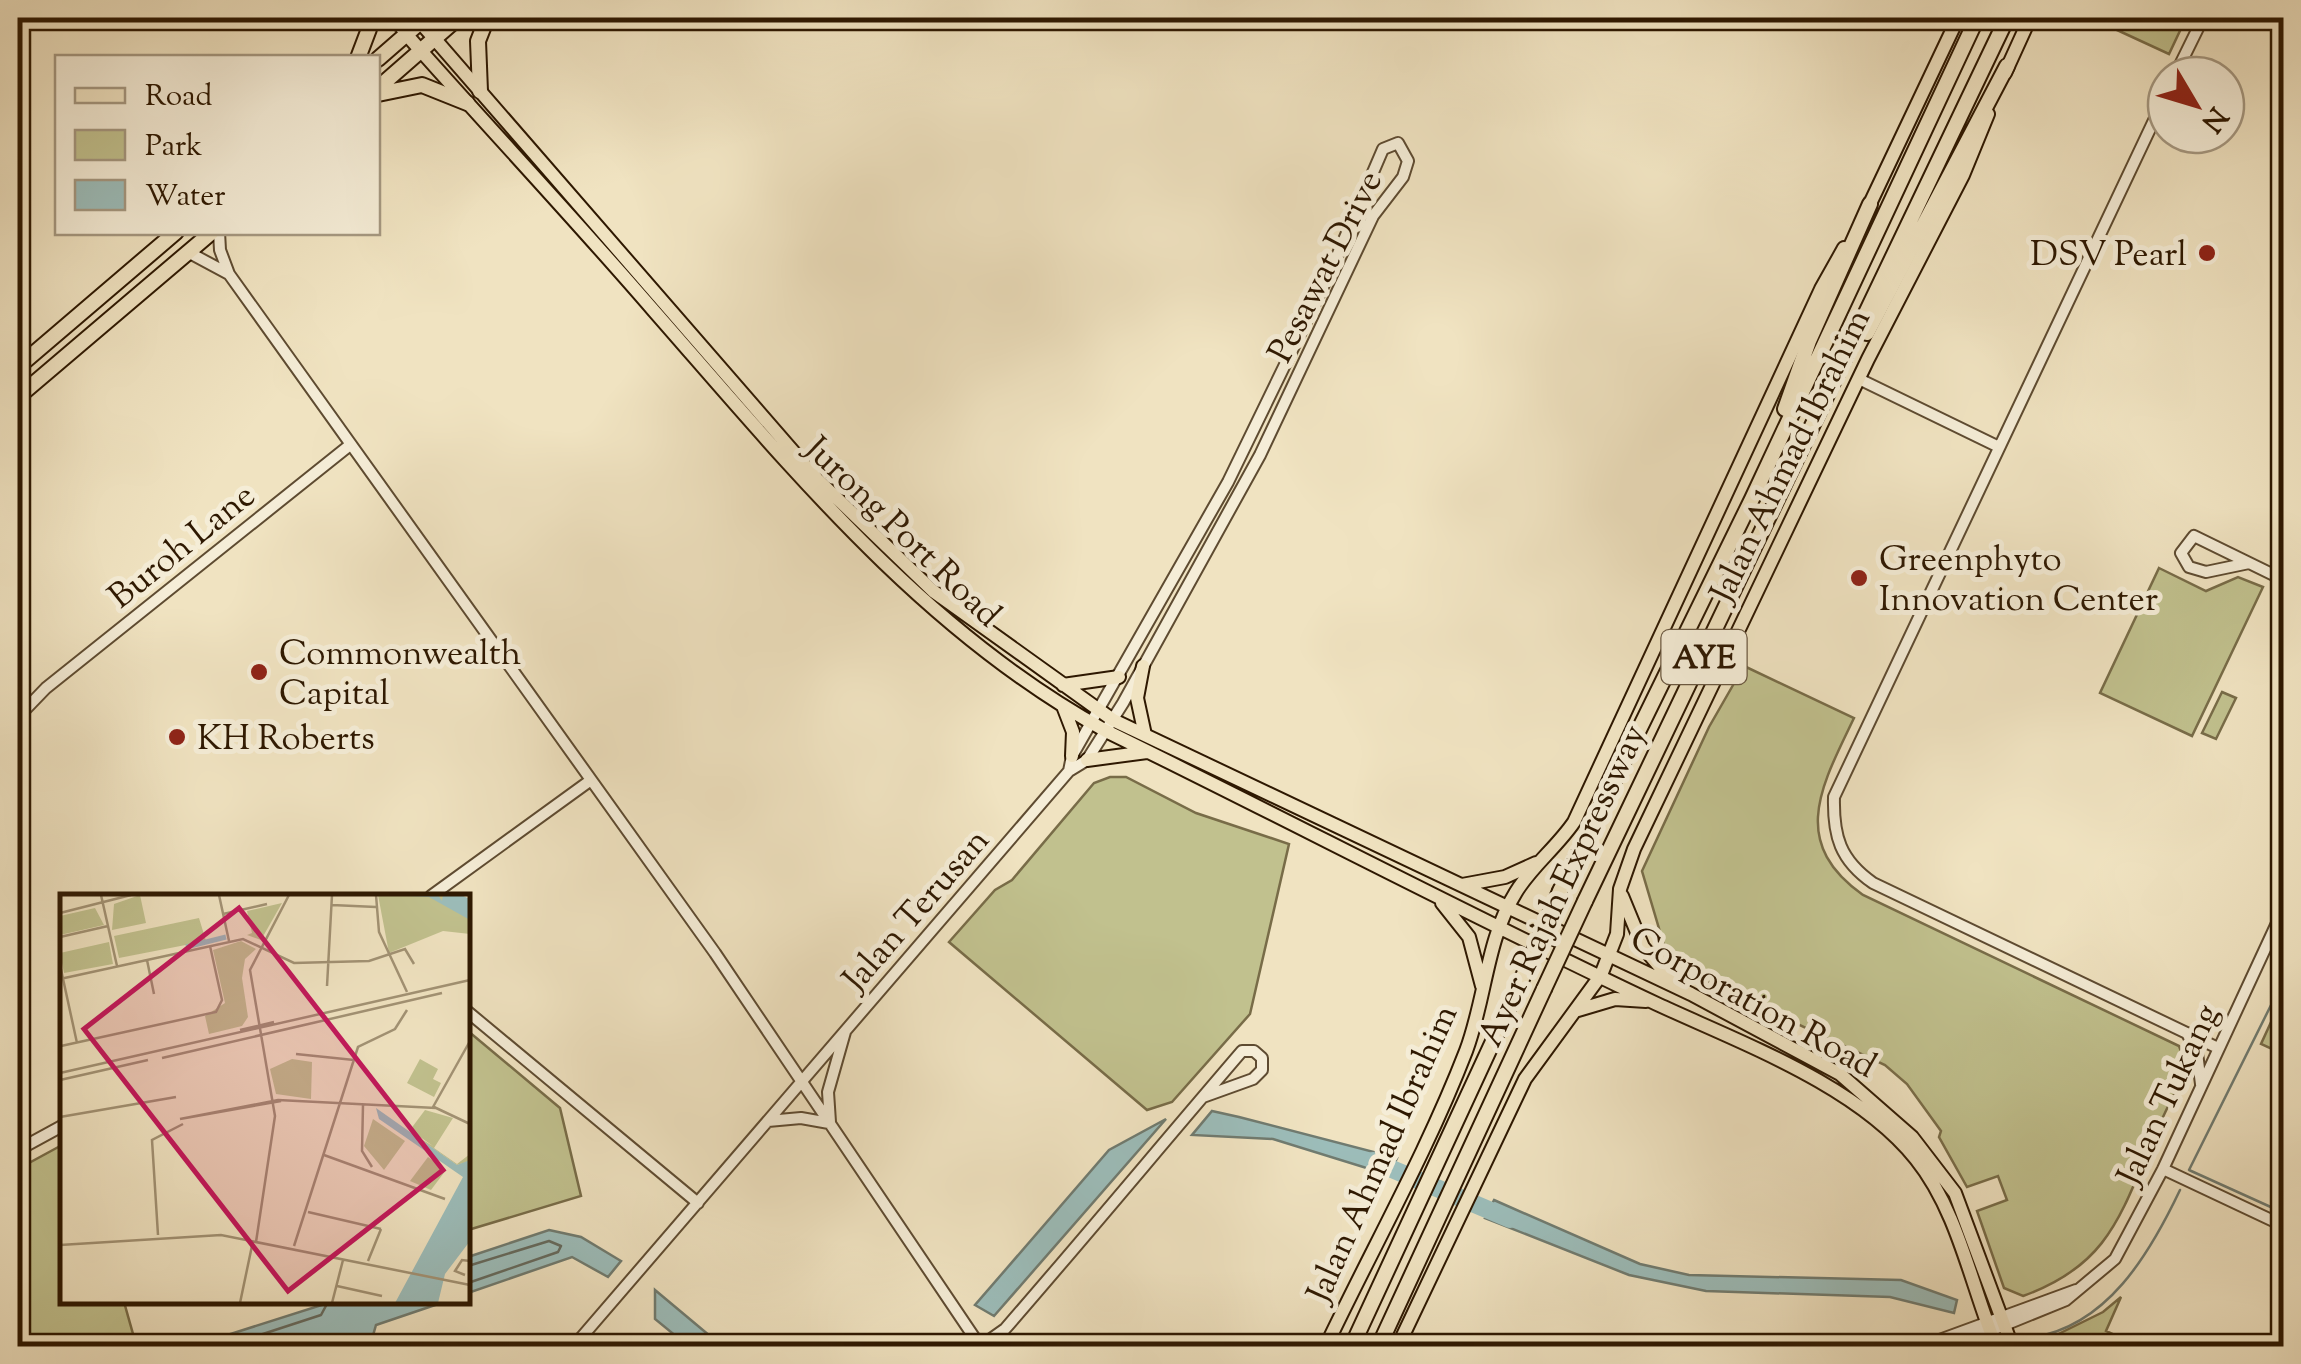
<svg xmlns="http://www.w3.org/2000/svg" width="2301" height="1364" font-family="'Sorts Mill Goudy',serif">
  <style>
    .green { fill: #c1c18e; stroke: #786c48; stroke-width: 2.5 }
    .water { fill: #9cbdba; stroke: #707b70; stroke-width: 2.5 }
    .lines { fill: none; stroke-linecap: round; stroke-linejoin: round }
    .shore { stroke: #656a5e; stroke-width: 2.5 }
    .stream { stroke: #707b70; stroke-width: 2.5 }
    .river { stroke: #9cbdba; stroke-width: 18 }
    .minor-casing { stroke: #5e4b31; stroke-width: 14 }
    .major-casing { stroke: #2e1801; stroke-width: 16 }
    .highway-casing { stroke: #2e1801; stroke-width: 18 }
    .minor { stroke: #f5edd7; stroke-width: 10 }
    .major { stroke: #f0e3c1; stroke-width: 12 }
    .highway { stroke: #f0e3c1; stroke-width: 14 }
    .highway-bridge-casing { stroke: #2e1801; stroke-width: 18; stroke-linecap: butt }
    .highway-bridge { stroke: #f0e3c1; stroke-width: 14 }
    .poi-dot { fill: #8f2418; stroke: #f5edd7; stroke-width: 4 }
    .labels { text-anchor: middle; stroke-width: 10; stroke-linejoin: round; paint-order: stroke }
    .shield { fill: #f5edd7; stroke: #6a5841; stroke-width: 2.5 }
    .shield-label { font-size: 32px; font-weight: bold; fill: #2e1801 }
    .poi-label { font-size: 35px; fill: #2e1801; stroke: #f5edd7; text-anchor: start }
    .street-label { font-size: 35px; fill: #2e1801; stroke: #f5edd7 }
    .inset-river { fill: none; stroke: #9cbdba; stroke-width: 5 }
    .inset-road { fill: none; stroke: #a29274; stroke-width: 2.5 }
    .view { fill: #c2185b; fill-opacity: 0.15; stroke: #c2185b; stroke-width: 5 }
    .inset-edge { fill: none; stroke: #2e1801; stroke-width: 5 }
  </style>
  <rect width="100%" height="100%" fill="#f0e3c1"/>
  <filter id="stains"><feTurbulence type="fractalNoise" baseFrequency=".002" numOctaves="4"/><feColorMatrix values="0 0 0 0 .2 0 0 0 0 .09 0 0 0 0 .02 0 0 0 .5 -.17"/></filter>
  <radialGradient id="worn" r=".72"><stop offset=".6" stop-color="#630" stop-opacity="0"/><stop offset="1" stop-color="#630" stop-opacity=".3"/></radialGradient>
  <path class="green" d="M 2091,18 L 2186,18 L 2169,54 Z
    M 2159,568 L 2206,591 L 2238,577 L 2263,587 L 2192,736 L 2100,693 Z
    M 1744,666 L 1854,718 C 1822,785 1788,842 1863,895 L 2179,1046 L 2187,1067 C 2173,1097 2157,1127 2145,1158 C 2117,1228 2098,1269 2023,1296 L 2004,1288 L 1977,1211 L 2007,1200 L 1998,1176 L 1967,1187 L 1939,1137 L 1941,1131 L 1907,1084 L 1885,1065 L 1708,982 L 1672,957 L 1666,952 L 1642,871 L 1709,727 Z
    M 2222,692 L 2236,698 L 2216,739 L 2202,733 Z
    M 1110,777 L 1126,777 L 1196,813 L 1289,844 L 1250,1014 L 1172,1102 L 1147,1110 L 949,942 L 995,890 L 1012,880 L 1094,783 Z
    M 2283,996 L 2283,1054 L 2261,1044 Z
    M 468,1031 L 560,1108 L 581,1196 L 468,1230 Z
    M 62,1145 L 62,1302 L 124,1302 L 133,1334 L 91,1346 L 18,1346 L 18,1169 Z
    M 2121,1297 L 2106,1331 L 2138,1346 L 2034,1346 L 2103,1312 Z"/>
  <path class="water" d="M 1212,1111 L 1239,1117 L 1397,1158 L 1389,1175 L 1273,1139 L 1192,1135 Z
    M 1166,1119 L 994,1316 L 975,1305 L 1109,1150 Z
    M 1494,1200 L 1640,1264 L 1689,1275 L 1901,1280 L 1957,1300 L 1954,1313 L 1890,1297 L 1706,1291 L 1629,1275 L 1485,1218 Z
    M 549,1230 L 581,1237 L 621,1261 L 608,1277 L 572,1257 L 468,1293 L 468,1257 Z
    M 655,1290 L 722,1346 L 688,1346 L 655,1319 Z
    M 331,1302 L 444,1302 L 376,1325 L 370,1346 L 340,1343 L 327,1346 L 193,1346 Z"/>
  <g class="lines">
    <path class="shore" d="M 468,1266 L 549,1241 L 561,1246 L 558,1252 L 468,1283
      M 226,1346 L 321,1315 L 328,1302"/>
    <path class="stream" d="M 2284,979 L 2189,1170 L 2284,1213
      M 2029,1338 C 2107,1328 2150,1253 2180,1190"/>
    <path class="river" d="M 1373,1161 L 1510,1219"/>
    <defs>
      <path id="minor" d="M 392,18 L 406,34
        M 2175,75 L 2203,18
        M 2166,95 L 1834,797 C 1833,836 1840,860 1873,883 L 2218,1048
        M 219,232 L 220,250 L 229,274 L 715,953 L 980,1346
        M 188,252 L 229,274
        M 1859,379 L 1999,447
        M 2249,563 L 2206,572 L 2189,567 L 2181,553 L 2194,536 L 2284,580
        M 18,717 L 46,688 L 350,445
        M 431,896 L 591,780
        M 468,1012 L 698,1203
        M 2187,1033 L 2197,1053 L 2201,1084
        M 768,1121 L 801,1118 L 829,1123
        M 830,1122 L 828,1092 L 845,1032
        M 18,1150 L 62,1126
        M 2163,1169 L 2284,1226
        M 574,1346 L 1069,771 L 1087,760 L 1123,703 L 1260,455 L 1373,216 L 1403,177 L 1408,161 L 1398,143 L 1383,149 L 1331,270 L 1228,482 L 1072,756 L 1069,771
        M 981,1346 L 1005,1329 C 1085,1237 1163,1143 1242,1051 L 1254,1051 L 1262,1058 L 1262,1070 L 1253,1079 L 1203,1097
        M 1923,1346 L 2076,1290
        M 1953,1346 L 2066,1300 L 2115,1259 L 2163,1169 L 2284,908"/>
      <path id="major" d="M 420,22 L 817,479 L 933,591 L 1113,720 L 1691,994 L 1840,1074 L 1912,1137 L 1955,1193 L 2012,1346
        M 406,34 C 488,127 573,217 654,311 C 790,466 922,630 1106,731 C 1290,821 1472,917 1657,1004 C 1741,1043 1857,1085 1916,1159 C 1958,1211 1971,1285 1996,1346
        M 2005,73 L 2030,18
        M 1867,210 L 1958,18
        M 1143,666 L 1137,698 L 1145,735
        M 1063,685 L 1119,677
        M 1063,706 L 1073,732 L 1072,756
        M 1087,760 L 1147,752
        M 1462,885 L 1505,877 L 1536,863
        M 1622,896 L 1643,947 L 1672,981
        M 1442,903 L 1469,937 L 1482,986
        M 1578,1010 L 1615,999 L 1646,1001
        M 1326,1346 C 1372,1249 1427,1152 1466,1051 C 1486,998 1486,940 1516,892 C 1532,866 1557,847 1574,822 L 1821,289 L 1844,248
        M 1398,1346 L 1525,1079 L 1601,975 L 1617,934 L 1620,889 L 1634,849 L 1868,359 L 1963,175 L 1988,114"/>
      <path id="highway" d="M 358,58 L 369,29 L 368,18
        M 378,59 L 425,18
        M 378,88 L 458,18
        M 480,91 L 478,41 L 487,18
        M 378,94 L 422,85 L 467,103
        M 1867,333 L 2007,66
        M 18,367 L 176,232
        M 18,397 L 212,232
        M 1785,409 L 1809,341 L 1870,204
        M 1560,891 L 1752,499 L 1977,18
        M 1585,901 L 2007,18
        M 1352,1346 L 1521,981
        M 1379,1346 L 1544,989"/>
    </defs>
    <use href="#minor" class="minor-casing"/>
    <use href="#major" class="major-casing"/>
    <use href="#highway" class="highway-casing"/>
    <use href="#minor" class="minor"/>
    <use href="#major" class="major"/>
    <use href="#highway" class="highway"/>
    <defs>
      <path id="highway-bridge" d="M 1521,981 L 1560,891
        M 1544,989 L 1585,901"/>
    </defs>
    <use href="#highway-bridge" class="highway-bridge-casing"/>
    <use href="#highway-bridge" class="highway-bridge"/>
  </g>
  <g class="poi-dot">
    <circle cx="2207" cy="253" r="10"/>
    <circle cx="1859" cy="578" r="10"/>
    <circle cx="259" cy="672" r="10"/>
    <circle cx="177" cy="737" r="10"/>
  </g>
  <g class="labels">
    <rect class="shield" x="1661.5" y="630" width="85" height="54" rx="8"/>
    <g class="shield-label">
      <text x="1704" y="668">AYE</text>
    </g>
    <g class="poi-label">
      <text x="2187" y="265" text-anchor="end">DSV Pearl</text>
      <text x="1879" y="570">Greenphyto<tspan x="1879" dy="40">Innovation Center</tspan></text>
      <text x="279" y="664">Commonwealth<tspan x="279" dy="40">Capital</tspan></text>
      <text x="197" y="749">KH Roberts</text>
    </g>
    <g class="street-label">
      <text transform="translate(1324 266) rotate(-63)" y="12">Pesawat Drive</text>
      <text transform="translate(1789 455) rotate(-64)" y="12">Jalan Ahmad Ibrahim</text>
      <text transform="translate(904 531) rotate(44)" y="12">Jurong Port Road</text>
      <text transform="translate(181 545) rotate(-39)" y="12">Buroh Lane</text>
      <text transform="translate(1561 885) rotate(-65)" y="12">Ayer Rajah Expressway</text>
      <text transform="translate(915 909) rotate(-49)" y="12">Jalan Terusan</text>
      <text transform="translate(1754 1001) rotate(29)" y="12">Corporation Road</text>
      <text transform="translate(2167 1094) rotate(-65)" y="12">Jalan Tukang</text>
      <text transform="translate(1381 1153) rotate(-66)" y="12">Jalan Ahmad Ibrahim</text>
    </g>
  </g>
  <g transform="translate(60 894)">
    <rect width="410" height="410" fill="#f0e3c1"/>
    <path d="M 80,1 L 86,29 L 52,36 L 54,10 ZM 318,1 L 383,1 L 410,26 L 410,40 L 383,37 L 329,59 ZM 222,9 L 201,46 L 187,41 L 192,39 L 187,17 ZM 35,14 L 44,31 L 0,41 L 0,22 ZM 139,24 L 146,47 L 59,64 L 54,42 ZM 181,47 L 196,55 L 185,65 L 182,84 L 188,123 L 182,132 L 149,140 L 145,122 L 165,109 L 153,56 ZM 49,48 L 53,70 L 4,79 L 0,59 ZM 232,165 L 252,168 L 251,205 L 216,200 L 210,175 ZM 360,165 L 378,175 L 373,185 L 381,189 L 374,203 L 347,189 ZM 365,216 L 393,224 L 374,254 L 397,270 L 410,260 L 410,267 L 397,271 L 351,239 L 373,252 L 350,236 ZM 313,225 L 345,247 L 324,276 L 304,252 ZM 368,263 L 386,276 L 371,296 L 350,287 Z" fill="#c1c18e"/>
    <path d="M 331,1 L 378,1 L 382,7 L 383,1 L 401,1 L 410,5 L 410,26 L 369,3 ZM 316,214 L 397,271 L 410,266 L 410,347 L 385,380 L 378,409 L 335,409 L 403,283 L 319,225 Z" fill="#9cbdba"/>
    <path class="inset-river" d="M 126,53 L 166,43"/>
    <path class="inset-road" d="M 41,1 L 57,72M 159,1 L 169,47M 316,1 L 319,38 L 347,98M 272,11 L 316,13M 0,19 L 71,1M 163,20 L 207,10M 0,43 L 48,32M 87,66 L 94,100M 0,71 L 17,149M 0,85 L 183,45 L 234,69 L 309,67 L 345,55 L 354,70M 267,92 L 272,1M 180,136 L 214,128M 1,152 L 156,118 L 162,106 L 150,52M 236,160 L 294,166M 102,164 L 382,99M 0,179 L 410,86M 0,186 L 88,166M 221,207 L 120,225 L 218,206 L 376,214M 303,211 L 302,257 L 312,273M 373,213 L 410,147M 374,213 L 410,230M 0,223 L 116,203M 264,261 L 385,305M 248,318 L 321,335M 98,341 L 92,246 L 123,230M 196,348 L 215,222 L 190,76 L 229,1M 0,351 L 161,341 L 410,391M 234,352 L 298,153 L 335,135 L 347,116M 308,367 L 321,335M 405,381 L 395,377 L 402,366 L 410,367M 277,392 L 322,402M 180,409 L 193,347M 272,409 L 283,366"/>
    <path class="view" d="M 179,14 L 383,276 L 228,397 L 24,135 Z"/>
    <rect width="410" height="410" class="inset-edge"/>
  </g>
  <rect width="2301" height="1364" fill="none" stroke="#f0e3c1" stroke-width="60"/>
  <rect x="20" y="20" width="2261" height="1324" fill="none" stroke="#2e1801" stroke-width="5"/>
  <rect x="30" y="30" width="2241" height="1304" fill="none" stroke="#2e1801" stroke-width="2.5"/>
  <rect x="55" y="55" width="325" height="180" fill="#f5edd7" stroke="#a59881" stroke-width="2.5"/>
  <rect x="75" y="88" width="50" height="15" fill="#f0e3c1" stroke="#a59881" stroke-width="2.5"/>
  <text x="145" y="105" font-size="30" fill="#2e1801">Road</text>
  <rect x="75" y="130" width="50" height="30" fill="#c1c18e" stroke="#a59881" stroke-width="2.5"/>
  <text x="145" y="155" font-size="30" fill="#2e1801">Park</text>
  <rect x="75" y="180" width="50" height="30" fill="#9cbdba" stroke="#a59881" stroke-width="2.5"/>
  <text x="145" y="205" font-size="30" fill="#2e1801">Water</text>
  <g transform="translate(2196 105) rotate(128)"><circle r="48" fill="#f5edd7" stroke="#a59881" stroke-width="2.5"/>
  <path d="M0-8L18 38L0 25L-18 38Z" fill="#8f2418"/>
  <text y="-15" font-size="28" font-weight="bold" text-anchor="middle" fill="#2e1801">N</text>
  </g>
  <rect width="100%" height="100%" filter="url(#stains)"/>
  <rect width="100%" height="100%" fill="url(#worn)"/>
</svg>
